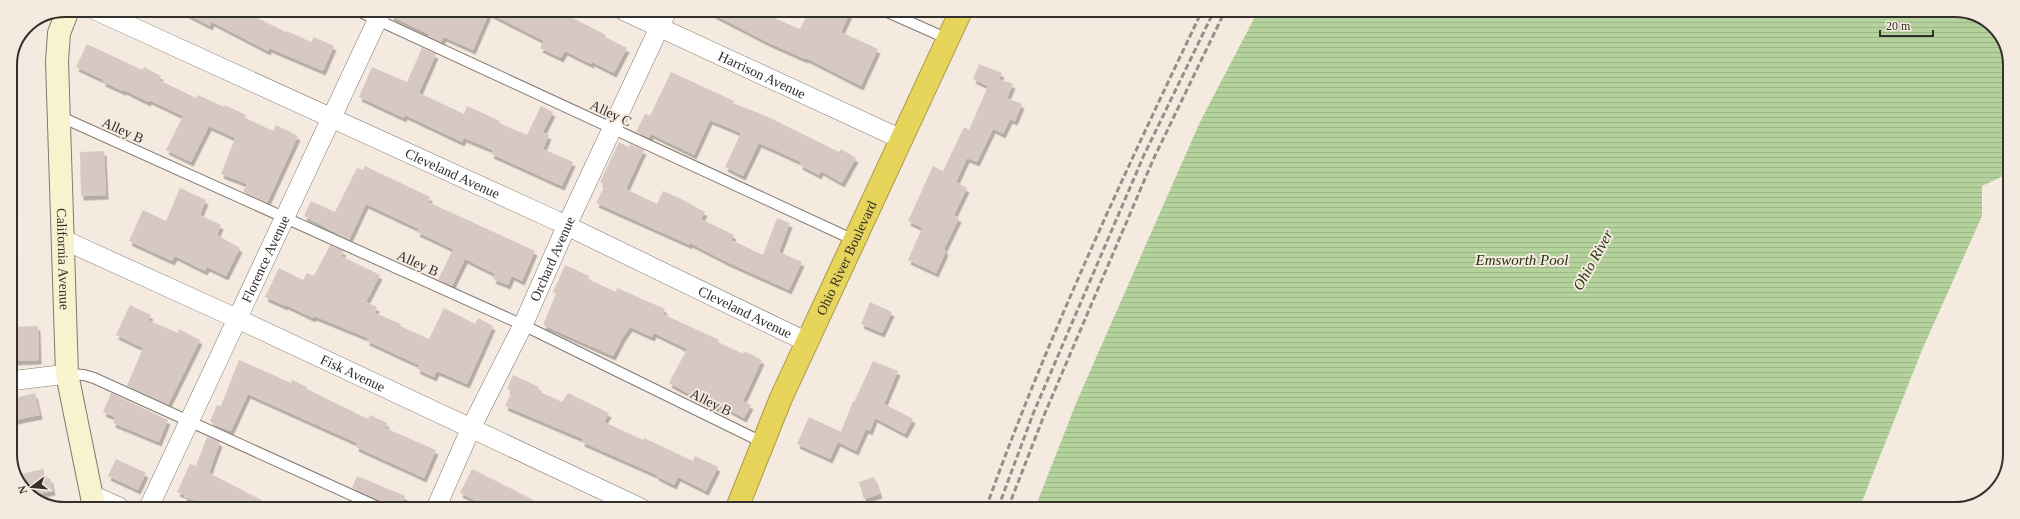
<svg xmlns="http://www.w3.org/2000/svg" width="2020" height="519" font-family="Georgia,serif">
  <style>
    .water { fill: url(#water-rules) }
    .building { fill: #d7c8c3; filter: url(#shadow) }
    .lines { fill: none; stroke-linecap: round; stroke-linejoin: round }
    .lane-casing { stroke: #827970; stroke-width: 12 }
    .street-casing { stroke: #827970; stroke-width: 20 }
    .secondary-casing { stroke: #827970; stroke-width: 24 }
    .highway-casing { stroke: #a89a4a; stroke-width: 24 }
    .lane { stroke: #fff; stroke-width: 10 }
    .street { stroke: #fff; stroke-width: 19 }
    .secondary { stroke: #f8f2ce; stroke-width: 22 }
    .highway { stroke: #e7d45a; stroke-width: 22 }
    .rail { stroke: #968f88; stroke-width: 3; stroke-dasharray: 6 3; stroke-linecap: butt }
    .labels { text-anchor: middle; stroke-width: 4; stroke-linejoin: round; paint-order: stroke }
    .street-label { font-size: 14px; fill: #332f2b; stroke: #f4eadf }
    .water-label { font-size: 15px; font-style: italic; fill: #1d3009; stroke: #f4eadf }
    .rim { fill: none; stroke: #332f2b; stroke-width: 2 }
  </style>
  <defs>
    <pattern id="water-rules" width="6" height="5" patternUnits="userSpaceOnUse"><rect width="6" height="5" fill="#b4d29c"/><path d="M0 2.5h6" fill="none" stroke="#9bb587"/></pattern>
    <filter id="shadow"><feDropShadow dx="2.5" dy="4.5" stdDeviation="0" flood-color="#0004"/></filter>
  </defs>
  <rect width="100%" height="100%" fill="#f4eadf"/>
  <path class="water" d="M 1258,11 L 1969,12 L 1996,29 L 2010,62 L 2009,173 L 1982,186 L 1982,216 L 1922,350 L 1859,509 L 1035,508 L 1077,401 L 1200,122 Z"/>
  <path class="building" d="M 179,10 L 251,10 L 249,14 L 286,32 L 287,31 L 311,42 L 314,37 L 334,46 L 323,71 L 269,48 L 268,51 L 212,22 L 210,26 Z
    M 393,10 L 557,10 L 606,35 L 605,37 L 627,48 L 614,73 L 592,62 L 591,64 L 565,51 L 561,58 L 540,48 L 544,41 L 489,13 L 473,50 L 444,37 L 441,42 L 428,36 L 428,34 L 391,16 Z
    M 707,11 L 775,11 L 772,17 L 800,29 L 809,11 L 851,11 L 841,32 L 878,49 L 861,86 L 806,58 L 805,59 L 767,42 Z
    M 87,44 L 142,70 L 144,67 L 161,76 L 159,80 L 196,98 L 198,95 L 224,107 L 225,105 L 246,115 L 245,118 L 273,131 L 276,125 L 298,136 L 267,203 L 243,192 L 247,184 L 221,174 L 235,138 L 209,126 L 191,162 L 166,150 L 183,116 L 149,100 L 148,102 L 124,90 L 123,91 L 103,82 L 104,80 L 76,67 Z
    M 422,48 L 436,54 L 419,93 L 464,114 L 467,106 L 500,121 L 499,123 L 527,135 L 541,106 L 553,112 L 543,132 L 549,135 L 543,149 L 573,162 L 562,186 L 491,154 L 493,150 L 464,138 L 462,142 L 405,115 L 404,118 L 359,97 L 372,67 L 407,82 Z
    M 979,64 L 1002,73 L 999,79 L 1013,84 L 1007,98 L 1022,104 L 1015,121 L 1010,119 L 1003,134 L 993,129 L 977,162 L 967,158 L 956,182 L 967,188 L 954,215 L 959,218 L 944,249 L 946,251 L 936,273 L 908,260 L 922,228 L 908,221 L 933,166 L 943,171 L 964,127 L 969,130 L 988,86 L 973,79 Z
    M 671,72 L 734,101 L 733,103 L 766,116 L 839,152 L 841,149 L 856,158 L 842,183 L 821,171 L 819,175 L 800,165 L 801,162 L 759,143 L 743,176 L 725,167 L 741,133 L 710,120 L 694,155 L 651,134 L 649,138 L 636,132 L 645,114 L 650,116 Z
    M 619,142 L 629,147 L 630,144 L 644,150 L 626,189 L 657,204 L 663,191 L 681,199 L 705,212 L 701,219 L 734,235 L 731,240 L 763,255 L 777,218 L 790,223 L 779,252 L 802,262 L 789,290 L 727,262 L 690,243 L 690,245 L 596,203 L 605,185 L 600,182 Z
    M 104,151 L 106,195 L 81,196 L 80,152 Z
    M 365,166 L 430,197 L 428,202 L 535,251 L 522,281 L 512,276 L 508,285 L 493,279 L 495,274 L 465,259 L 452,286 L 438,280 L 453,249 L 417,232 L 419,229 L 366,204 L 349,240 L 304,216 L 311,201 L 335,212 L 357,168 L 363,170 Z
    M 180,188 L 206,200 L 200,215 L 221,225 L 217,235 L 240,248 L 226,276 L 207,267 L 205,271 L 175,256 L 172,261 L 129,241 L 143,210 L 166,221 Z
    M 330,245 L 344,251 L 341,256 L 380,275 L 366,302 L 377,307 L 375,313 L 401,324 L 400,326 L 429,339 L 444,308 L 475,324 L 478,318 L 493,326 L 467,384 L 437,371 L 434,377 L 417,369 L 419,365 L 367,341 L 368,338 L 314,316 L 313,318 L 286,305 L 285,306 L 265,297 L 279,268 L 303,280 L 307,273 L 314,276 Z
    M 565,265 L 589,276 L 588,279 L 616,292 L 617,288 L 665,309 L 663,314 L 719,340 L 718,342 L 743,354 L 744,351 L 762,360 L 743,401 L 751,405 L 744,418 L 720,405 L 719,409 L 700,400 L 669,383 L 687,349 L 654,333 L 652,337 L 630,327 L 623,337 L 613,356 L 543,325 L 556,294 L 553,292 Z
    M 870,302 L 892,312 L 882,333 L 861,324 Z
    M 130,305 L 151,315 L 148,320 L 178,333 L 179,329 L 200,340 L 168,405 L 127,386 L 143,348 L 116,335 Z
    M 38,326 L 39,360 L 10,361 L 10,327 Z
    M 239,360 L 291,383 L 292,380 L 307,387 L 307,389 L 368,419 L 370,415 L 387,423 L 385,428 L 436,450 L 424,478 L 356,447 L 357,443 L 248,394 L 231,431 L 212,424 L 213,423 L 210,421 L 217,405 L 221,406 Z
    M 873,361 L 898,371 L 884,404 L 913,419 L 905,434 L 875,418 L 870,431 L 866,429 L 856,451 L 838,442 L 830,459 L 797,444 L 809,417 L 841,432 L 853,401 L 854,402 Z
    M 513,375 L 539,387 L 538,391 L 562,402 L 568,393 L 609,413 L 604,422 L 643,440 L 644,438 L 693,461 L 695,456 L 718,467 L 706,491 L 678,477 L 674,485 L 656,476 L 657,475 L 582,442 L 583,439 L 505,406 L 512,391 L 507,389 Z
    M 35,393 L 40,415 L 10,421 L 10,399 Z
    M 111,393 L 168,420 L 159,442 L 113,423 L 115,417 L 103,412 Z
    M 207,437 L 220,442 L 209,473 L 275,507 L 200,507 L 202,503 L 184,497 L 185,495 L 177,492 L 190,464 L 196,466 Z
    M 116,459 L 146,473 L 138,490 L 108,476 Z
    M 43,469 L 46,479 L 50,478 L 53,491 L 32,495 L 24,490 L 17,475 Z
    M 472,469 L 492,479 L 549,508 L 490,508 L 460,493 Z
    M 357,476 L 405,496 L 401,508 L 384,507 L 381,501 L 352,488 Z
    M 874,477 L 880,494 L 864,499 L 859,482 Z"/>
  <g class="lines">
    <defs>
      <path id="lane" d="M 356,10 L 854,240
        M 885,11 L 948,39
        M 59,116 L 523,325 L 762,442
        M 67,374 L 84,375 L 94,378 L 378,507"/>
      <g id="street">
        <path id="s1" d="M 95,10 L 555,220 L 807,342"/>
        <path id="s2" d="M 624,11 L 901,139"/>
        <path id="s3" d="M 64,240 L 238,319 L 641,508"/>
        <path d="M 10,381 L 67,374"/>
        <path d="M 92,495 L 119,507"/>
        <path id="s4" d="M 149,507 L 382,10"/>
        <path id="s5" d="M 436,508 L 471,428 L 523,325 L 567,225 L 667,11"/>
      </g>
      <g id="secondary">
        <path id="s6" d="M 68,10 L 59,33 L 57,61 L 67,374 L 94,507"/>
      </g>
      <g id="highway">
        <path id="s7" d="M 737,508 L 781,398 L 961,11"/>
      </g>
    </defs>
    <use href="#lane" class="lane-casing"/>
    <use href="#street" class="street-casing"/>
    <use href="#secondary" class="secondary-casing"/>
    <use href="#highway" class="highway-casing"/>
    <use href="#lane" class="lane"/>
    <use href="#street" class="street"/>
    <use href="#secondary" class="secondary"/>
    <use href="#highway" class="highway"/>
    <path class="rail" d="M 986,508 C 1047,338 1124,174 1202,11
      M 998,508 L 1033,414 L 1144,155 L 1214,11
      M 1008,508 L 1045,413 L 1153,160 L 1225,11"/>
  </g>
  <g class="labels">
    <g class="street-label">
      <text dy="5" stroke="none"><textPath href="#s2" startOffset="152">Harrison Avenue</textPath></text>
      <text transform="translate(611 113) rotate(25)" y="5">Alley C</text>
      <text transform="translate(123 130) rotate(24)" y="5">Alley B</text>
      <text dy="5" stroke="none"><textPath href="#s1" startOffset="393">Cleveland Avenue</textPath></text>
      <text dy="5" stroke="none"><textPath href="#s7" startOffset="273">Ohio River Boulevard</textPath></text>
      <text dy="5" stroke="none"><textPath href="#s6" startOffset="251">California Avenue</textPath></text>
      <text dy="5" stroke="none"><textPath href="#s4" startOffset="274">Florence Avenue</textPath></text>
      <text dy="5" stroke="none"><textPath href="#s5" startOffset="275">Orchard Avenue</textPath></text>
      <text transform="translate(418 263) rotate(24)" y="5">Alley B</text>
      <text dy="5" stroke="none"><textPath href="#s1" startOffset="717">Cleveland Avenue</textPath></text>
      <text dy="5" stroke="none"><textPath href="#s3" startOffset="318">Fisk Avenue</textPath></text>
      <text transform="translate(711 402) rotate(26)" y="5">Alley B</text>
    </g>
    <g class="water-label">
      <text x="1522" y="265">Emsworth Pool</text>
      <text transform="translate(1593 260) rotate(-61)" y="5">Ohio River</text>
    </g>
  </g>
  <path d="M0 0H2020V519H0ZM65 17H1955A48 48 0 0 1 2003 65V454A48 48 0 0 1 1955 502H65A48 48 0 0 1 17 454V65A48 48 0 0 1 65 17Z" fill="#f4eadf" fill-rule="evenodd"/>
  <path class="rim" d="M65 17H1955A48 48 0 0 1 2003 65V454A48 48 0 0 1 1955 502H65A48 48 0 0 1 17 454V65A48 48 0 0 1 65 17Z"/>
  <g transform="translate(32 487) rotate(254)" stroke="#f4eadf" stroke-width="3" paint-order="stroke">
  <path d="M0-3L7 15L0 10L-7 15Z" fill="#332f2b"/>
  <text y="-6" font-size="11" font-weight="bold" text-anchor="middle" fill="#332f2b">N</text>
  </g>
  <path d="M1880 30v6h53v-6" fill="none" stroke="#332f2b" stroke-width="2"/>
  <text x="1886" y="30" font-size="12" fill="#332f2b" stroke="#f4eadf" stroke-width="3" paint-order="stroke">20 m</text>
</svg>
